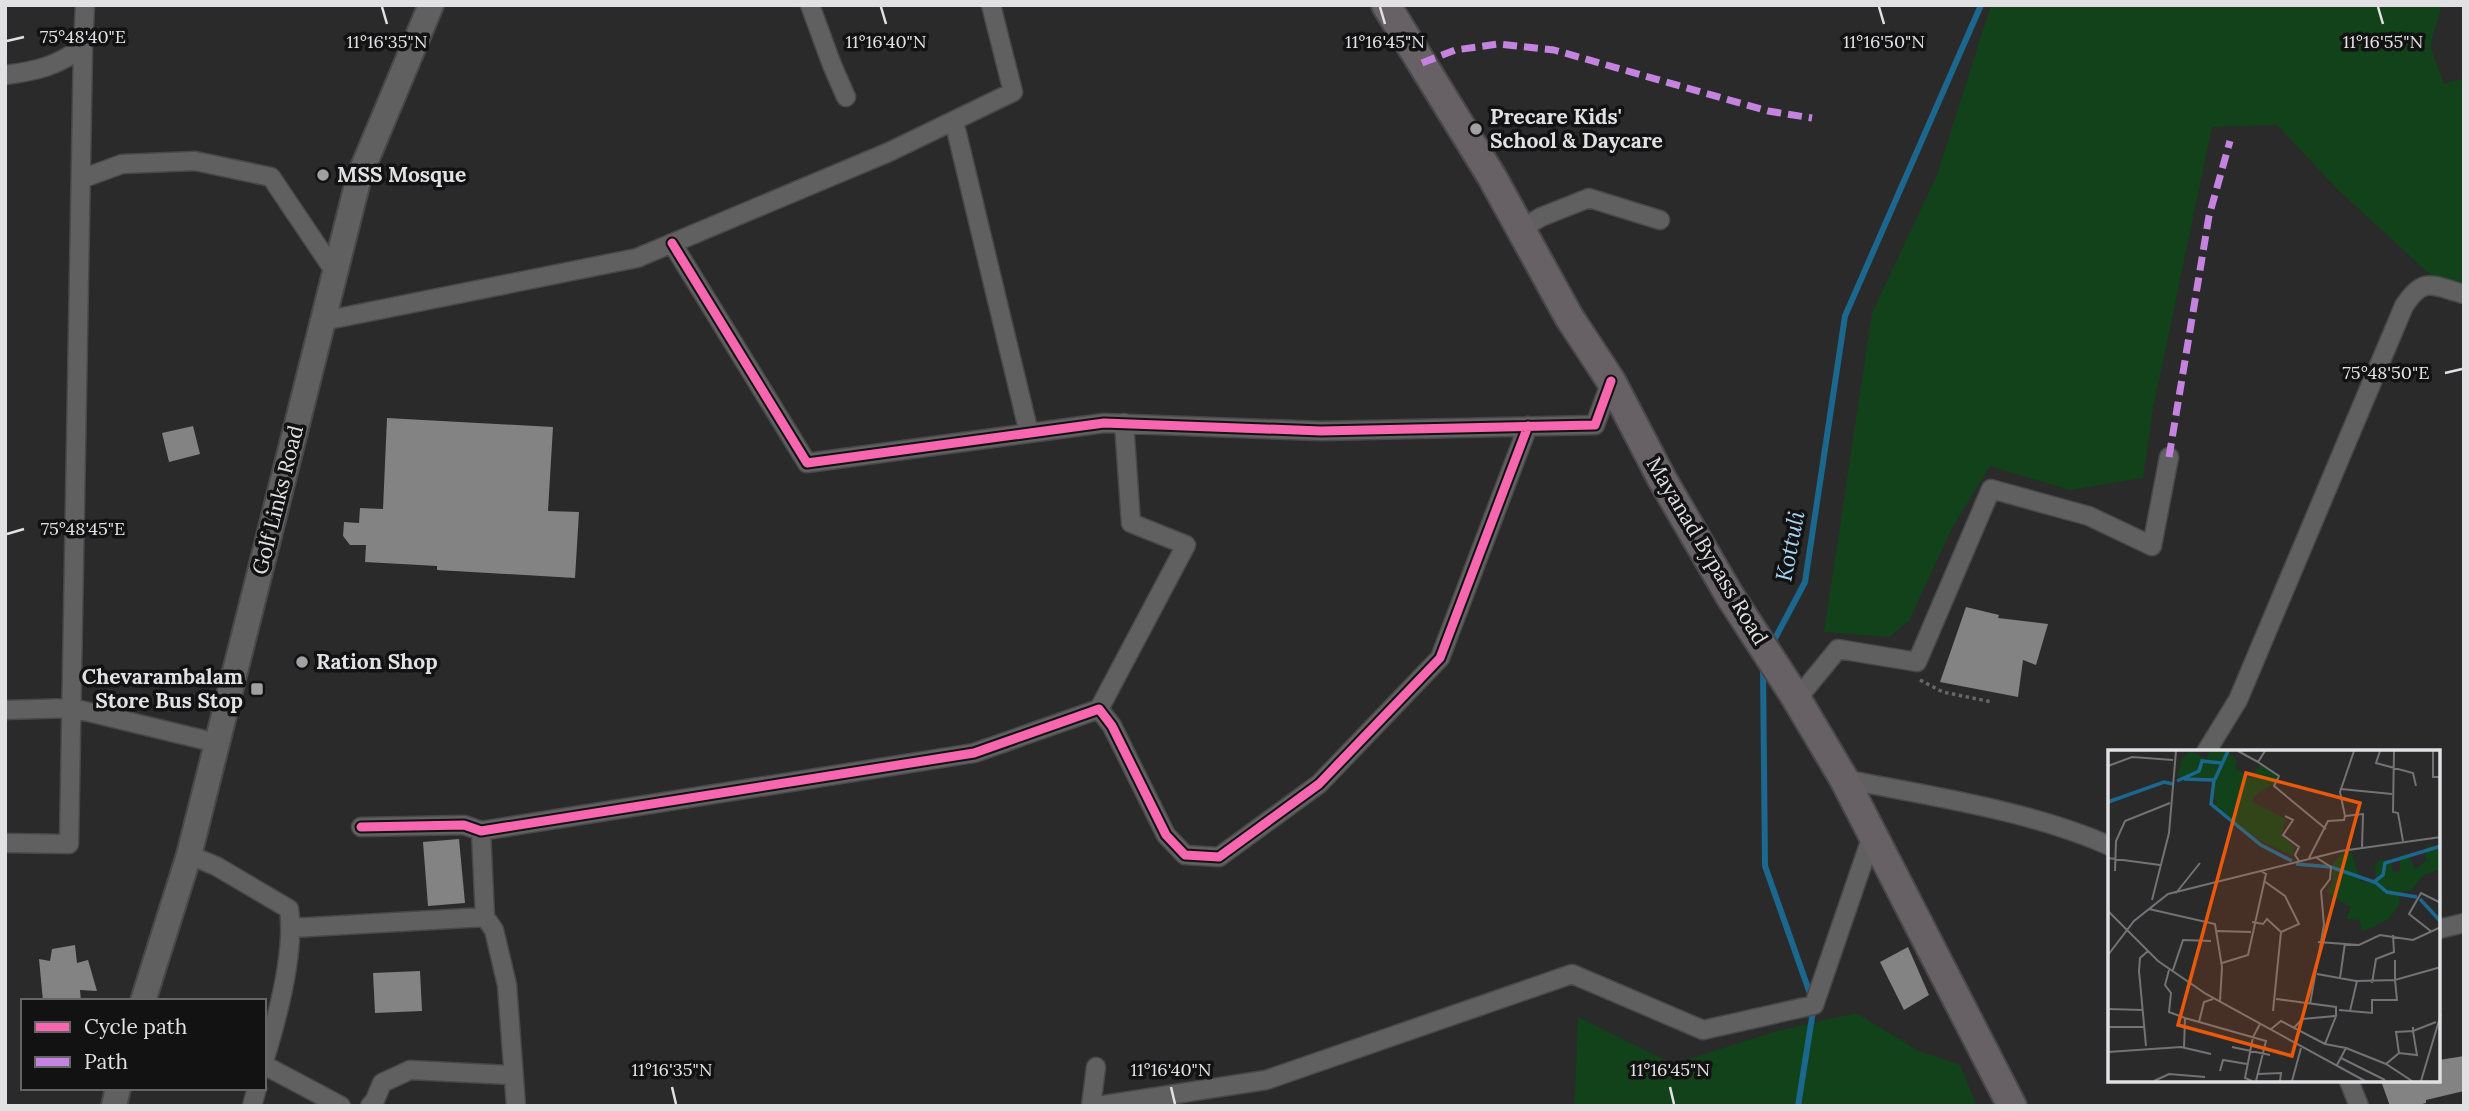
<svg xmlns="http://www.w3.org/2000/svg" width="2469" height="1111" font-family="Lora,serif">
  <style>
    .green { fill: #11421a }
    .lines { fill: none; stroke-linecap: round; stroke-linejoin: round }
    .stream { stroke: #1b678e; stroke-width: 6 }
    .building { fill: #838383 }
    .minor-casing { stroke: #484849; stroke-width: 21 }
    .secondary-casing { stroke: #484849; stroke-width: 28 }
    .primary-casing { stroke: #484849; stroke-width: 32 }
    .path { stroke: #666; stroke-width: 3.5; stroke-dasharray: 3.5 3.5; stroke-linecap: butt }
    .minor { stroke: #606061; stroke-width: 18 }
    .secondary { stroke: #606061; stroke-width: 24 }
    .primary { stroke: #676166; stroke-width: 28 }
    .quiet { stroke: #c483df; stroke-width: 7; stroke-dasharray: 14 7; stroke-linecap: butt }
    .cycleway-casing { stroke: #121213; stroke-width: 13 }
    .cycleway { stroke: #f766af; stroke-width: 9 }
    .ticks { fill: none; stroke: #e1e1e3; stroke-width: 2.5 }
    .poi-dot { fill: #a1a1a3; stroke: #121213; stroke-width: 2.5 }
    .labels { text-anchor: middle; stroke-width: 7; stroke-linejoin: round; paint-order: stroke }
    .poi-label { font-size: 21px; font-weight: bold; fill: #e1e1e3; stroke: #121213; text-anchor: start }
    .street-label { font-size: 21px; fill: #e1e1e3; stroke: #121213 }
    .water-label { font-size: 23px; font-style: italic; fill: #a6d3f0; stroke: #121213 }
    .inset-river { fill: none; stroke: #1b678e; stroke-width: 3.5 }
    .inset-road { fill: none; stroke: #737375; stroke-width: 2 }
    .view { fill: #e8590c; fill-opacity: 0.15; stroke: #e8590c; stroke-width: 3.5 }
    .inset-edge { fill: none; stroke: #e1e1e3; stroke-width: 3.5 }
    .ticks-label { font-size: 18px; text-anchor: middle; fill: #e1e1e3; stroke: #121213; stroke-width: 7; stroke-linejoin: round; paint-order: stroke }
  </style>
  <rect width="100%" height="100%" fill="#2a2a2b"/>
  <path class="green" d="M 1991,5 L 2442,5 L 2430,46 L 2444,84 L 2464,78 L 2464,295 L 2446,289 L 2338,190 L 2277,125 L 2212,127 L 2153,409 L 2143,478 L 2069,490 L 1990,466 L 1951,530 L 1909,621 L 1889,637 L 1824,632 L 1872,313 L 1937,175 Z
    M 1856,1013 L 1919,1051 L 1960,1065 L 1977,1106 L 1573,1106 L 1575,1093 L 1578,1017 L 1673,1064 L 1774,1032 Z"/>
  <g class="lines">
    <path class="stream" d="M 1771,646 L 1805,582 L 1845,316 L 1981,5
      M 1763,666 L 1765,866 L 1814,1005 L 1798,1106"/>
  </g>
  <path class="building" d="M 387,418 L 553,427 L 548,511 L 579,512 L 575,578 L 437,570 L 437,566 L 365,562 L 366,545 L 350,545 L 343,536 L 344,522 L 359,523 L 360,508 L 383,509 Z
    M 193,426 L 200,454 L 169,462 L 162,433 Z
    M 1966,607 L 1999,615 L 1998,618 L 2048,624 L 2036,665 L 2023,660 L 2018,697 L 1940,682 Z
    M 459,839 L 465,903 L 428,906 L 423,842 Z
    M 75,945 L 77,963 L 88,960 L 97,991 L 80,990 L 81,1001 L 43,1001 L 39,959 L 50,961 L 52,949 Z
    M 1908,947 L 1929,995 L 1904,1010 L 1880,962 Z
    M 420,971 L 422,1011 L 375,1013 L 373,973 Z
    M 2464,1056 L 2464,1091 L 2426,1100 L 2426,1103 L 2415,1106 L 2390,1106 L 2381,1081 L 2439,1081 L 2439,1060 Z"/>
  <g class="lines">
    <defs>
      <path id="minor" d="M 810,5 L 832,65 L 846,97
        M 5,75 C 37,71 57,66 83,47 L 85,5
        M 954,121 L 1029,433
        M 81,179 L 122,164 L 195,161 L 271,177 L 335,272
        M 1521,229 L 1541,217 L 1589,198 L 1660,220
        M 672,243 L 807,463 L 1104,423 L 1321,431 L 1595,425 L 1611,381
        M 323,321 L 637,258 L 889,152 L 1013,92 L 991,5
        M 1797,699 L 1838,649 L 1917,662 L 1991,489 L 2089,516 L 2152,546 L 2169,457
        M 1099,709 L 1186,545 L 1131,523 L 1124,423
        M 5,710 L 72,708 L 217,743
        M 2206,752 L 2238,700 L 2404,306 C 2424,275 2433,286 2464,294
        M 1844,779 C 1930,796 2032,811 2110,846
        M 361,827 L 464,825 L 481,831 L 974,753 L 1099,709 L 1112,726 L 1166,835 L 1185,855 L 1219,857 L 1319,784 L 1440,658 L 1528,426
        M 481,831 L 485,917 L 494,930 L 507,985 L 516,1106
        M 5,843 L 69,844 L 83,47
        M 189,855 L 216,866 L 289,909 C 295,951 277,1019 264,1061
        M 292,928 L 485,917
        M 2439,929 L 2464,923
        M 264,1065 L 341,1106
        M 2349,1081 L 2359,1106
        M 252,1106 L 257,1088
        M 370,1106 L 375,1100 L 382,1083 L 410,1070 L 512,1075
        M 1091,1106 L 1096,1067
        M 1098,1106 L 1266,1080 L 1572,974 L 1703,1030 L 1814,1005 L 1873,833"/>
      <path id="secondary" d="M 143,1001 L 189,855 L 359,177 L 431,5
        M 114,1106 L 118,1088"/>
      <path id="primary" d="M 1386,5 L 1492,177 L 1569,317 L 1611,381 L 1662,479 L 1730,596 L 1793,693 L 1844,779 L 2012,1106"/>
    </defs>
    <use href="#minor" class="minor-casing"/>
    <use href="#secondary" class="secondary-casing"/>
    <use href="#primary" class="primary-casing"/>
    <path class="path" d="M 1920,680 L 1943,692 L 1992,702"/>
    <use href="#minor" class="minor"/>
    <use href="#secondary" class="secondary"/>
    <use href="#primary" class="primary"/>
    <path class="quiet" d="M 1422,63 L 1455,50 L 1498,44 L 1554,50 L 1768,111 L 1812,118
      M 2169,457 L 2209,216 L 2230,141"/>
    <defs>
      <path id="cycleway" d="M 672,243 L 807,463 L 1104,423 L 1321,431 L 1595,425 L 1611,381
        M 361,827 L 464,825 L 481,831 L 974,753 L 1099,709 L 1112,726 L 1166,835 L 1185,855 L 1219,857 L 1319,784 L 1440,658 L 1528,426"/>
    </defs>
    <use href="#cycleway" class="cycleway-casing"/>
    <use href="#cycleway" class="cycleway"/>
  </g>
  <path class="ticks" d="M 382,7 L 387,24M 881,7 L 886,24M 1380,7 L 1385,24M 1879,7 L 1884,24M 2378,7 L 2383,24M 7,41 L 24,37M 2445,373 L 2462,369M 7,534 L 24,529M 672,1087 L 676,1104M 1171,1087 L 1175,1104M 1670,1087 L 1674,1104"/>
  <g class="poi-dot">
    <circle cx="1476" cy="129" r="7"/>
    <circle cx="323" cy="175" r="7"/>
    <circle cx="302" cy="662" r="7"/>
    <rect x="250" y="682" width="14" height="14" rx="3.5"/>
  </g>
  <g class="labels">
    <g class="poi-label">
      <text x="1490" y="124">Precare Kids'<tspan x="1490" dy="24">School &amp; Daycare</tspan></text>
      <text x="337" y="182">MSS Mosque</text>
      <text x="316" y="669">Ration Shop</text>
      <text x="243" y="684" text-anchor="end">Chevarambalam<tspan x="243" dy="24">Store Bus Stop</tspan></text>
    </g>
    <g class="street-label">
      <text transform="translate(278 500) rotate(-76)" y="7">Golf Links Road</text>
      <text transform="translate(1707 551) rotate(59)" y="7">Mayanad Bypass Road</text>
    </g>
    <g class="water-label">
      <text transform="translate(1790 546) rotate(-79)" y="8">Kottuli</text>
    </g>
  </g>
  <g transform="translate(2108 750)">
    <rect width="332" height="332" fill="#2a2a2b"/>
    <path d="M 82,1 L 98,9 L 102,1 L 119,1 L 129,11 L 127,18 L 142,28 L 153,14 L 168,23 L 167,33 L 146,46 L 144,52 L 178,69 L 173,84 L 186,97 L 185,106 L 154,92 L 119,68 L 107,54 L 106,28 L 69,27 L 74,8 ZM 332,95 L 332,120 L 317,124 L 303,140 L 292,142 L 291,155 L 281,169 L 261,179 L 254,181 L 251,170 L 238,169 L 243,157 L 218,142 L 225,133 L 225,113 L 233,104 L 244,102 L 252,131 L 268,134 L 267,114 L 273,110 L 283,110 L 285,122 L 292,121 L 292,106 L 299,103 L 307,119 L 318,111 L 318,97 Z" fill="#11421a"/>
    <path class="inset-river" d="M 76,29 L 106,30 L 103,54 L 153,95 L 184,111M 107,29 L 120,1M 69,31 L 91,21 L 94,11 L 113,13M 0,52 L 56,32 L 65,34M 188,114 L 223,117 L 266,132 L 275,125 L 277,113 L 333,96M 267,132 L 279,142 L 309,147M 312,149 L 333,172"/>
    <path class="inset-road" d="M 130,1 L 150,12M 157,1 L 150,12 L 171,26 L 166,36 L 218,79M 272,1 L 268,13 L 305,23 L 308,36M 286,1 L 285,62 L 290,63 L 295,91M 325,1 L 325,27 L 333,27M 0,16 L 24,7 L 65,10M 233,39 L 284,44M 177,66 L 185,70 L 175,85 L 191,97 L 187,105 L 191,111M 237,66 L 232,42 L 246,1M 237,66 L 255,64 L 254,98M 0,108 L 52,115M 201,108 L 220,71 L 236,70 L 237,66M 7,121 L 8,91 L 17,71 L 62,53M 156,131 L 177,146 L 191,174 L 173,182 L 165,261M 68,143 L 92,113M 44,150 L 61,83 L 68,1M 41,159 L 107,174 L 114,217 L 112,251M 0,161 L 50,211 L 98,244 L 257,331M 144,172 L 155,174 L 159,169 L 173,182M 109,181 L 143,182M 324,182 L 301,164 L 313,143 L 333,153M 210,192 L 251,195 L 272,185 L 305,190 L 333,177M 0,205 L 26,171 L 60,144 L 233,101 L 333,87M 287,210 L 287,230 L 333,217M 114,213 L 140,205 L 158,124 L 153,121M 61,220 L 57,235 L 63,243 L 61,262 L 77,268 L 76,298M 65,220 L 75,190 L 103,191M 209,224 L 248,231M 232,228 L 237,193M 264,233 L 268,209 L 286,202 L 285,185M 168,249 L 228,257 L 228,266M 202,254 L 216,175 L 213,141 L 222,129 L 223,117 L 209,108M 0,259 L 35,260M 231,260 L 242,261 L 249,231 L 287,230 L 289,250 L 264,250 L 264,263 L 242,261M 77,268 L 158,291 L 148,331M 91,272 L 96,252 L 105,249M 0,277 L 36,277M 305,277 L 305,281 L 328,272M 186,278 L 194,269 L 228,266 L 217,294 L 238,298 L 229,315M 163,279 L 173,271 L 217,294M 38,296 L 31,221 L 32,208 L 40,201M 124,297 L 162,305M 238,298 L 278,314 L 304,331M 0,302 L 73,297 L 103,304M 233,308 L 277,330M 278,314 L 291,303 L 288,282 L 305,281 L 309,305 L 291,303M 112,321 L 115,310 L 139,314M 150,324 L 173,323 L 172,331M 46,331 L 61,324 L 97,327M 144,331 L 137,328 L 145,287 L 152,274M 184,331 L 193,298M 313,331 L 333,264"/>
    <path class="view" d="M 138,23 L 252,53 L 184,306 L 70,275 Z"/>
    <rect width="332" height="332" class="inset-edge"/>
  </g>
  <g class="ticks-label">
    <text x="83" y="43">75°48'40"E</text>
    <text x="387" y="48">11°16'35"N</text>
    <text x="886" y="48">11°16'40"N</text>
    <text x="1385" y="48">11°16'45"N</text>
    <text x="1884" y="48">11°16'50"N</text>
    <text x="2383" y="48">11°16'55"N</text>
    <text x="2386" y="379">75°48'50"E</text>
    <text x="83" y="535">75°48'45"E</text>
    <text x="672" y="1076">11°16'35"N</text>
    <text x="1171" y="1076">11°16'40"N</text>
    <text x="1670" y="1076">11°16'45"N</text>
  </g>
  <rect width="2469" height="1111" fill="none" stroke="#e1e1e3" stroke-width="14"/>
  <rect x="21" y="999" width="245" height="91" fill="#121213" stroke="#656566" stroke-width="2"/>
  <rect x="35" y="1022" width="35" height="10" fill="#f766af" stroke="#656566" stroke-width="2"/>
  <text x="84" y="1034" font-size="21" fill="#e1e1e3">Cycle path</text>
  <rect x="35" y="1057" width="35" height="10" fill="#c483df" stroke="#656566" stroke-width="2"/>
  <text x="84" y="1069" font-size="21" fill="#e1e1e3">Path</text>
</svg>
